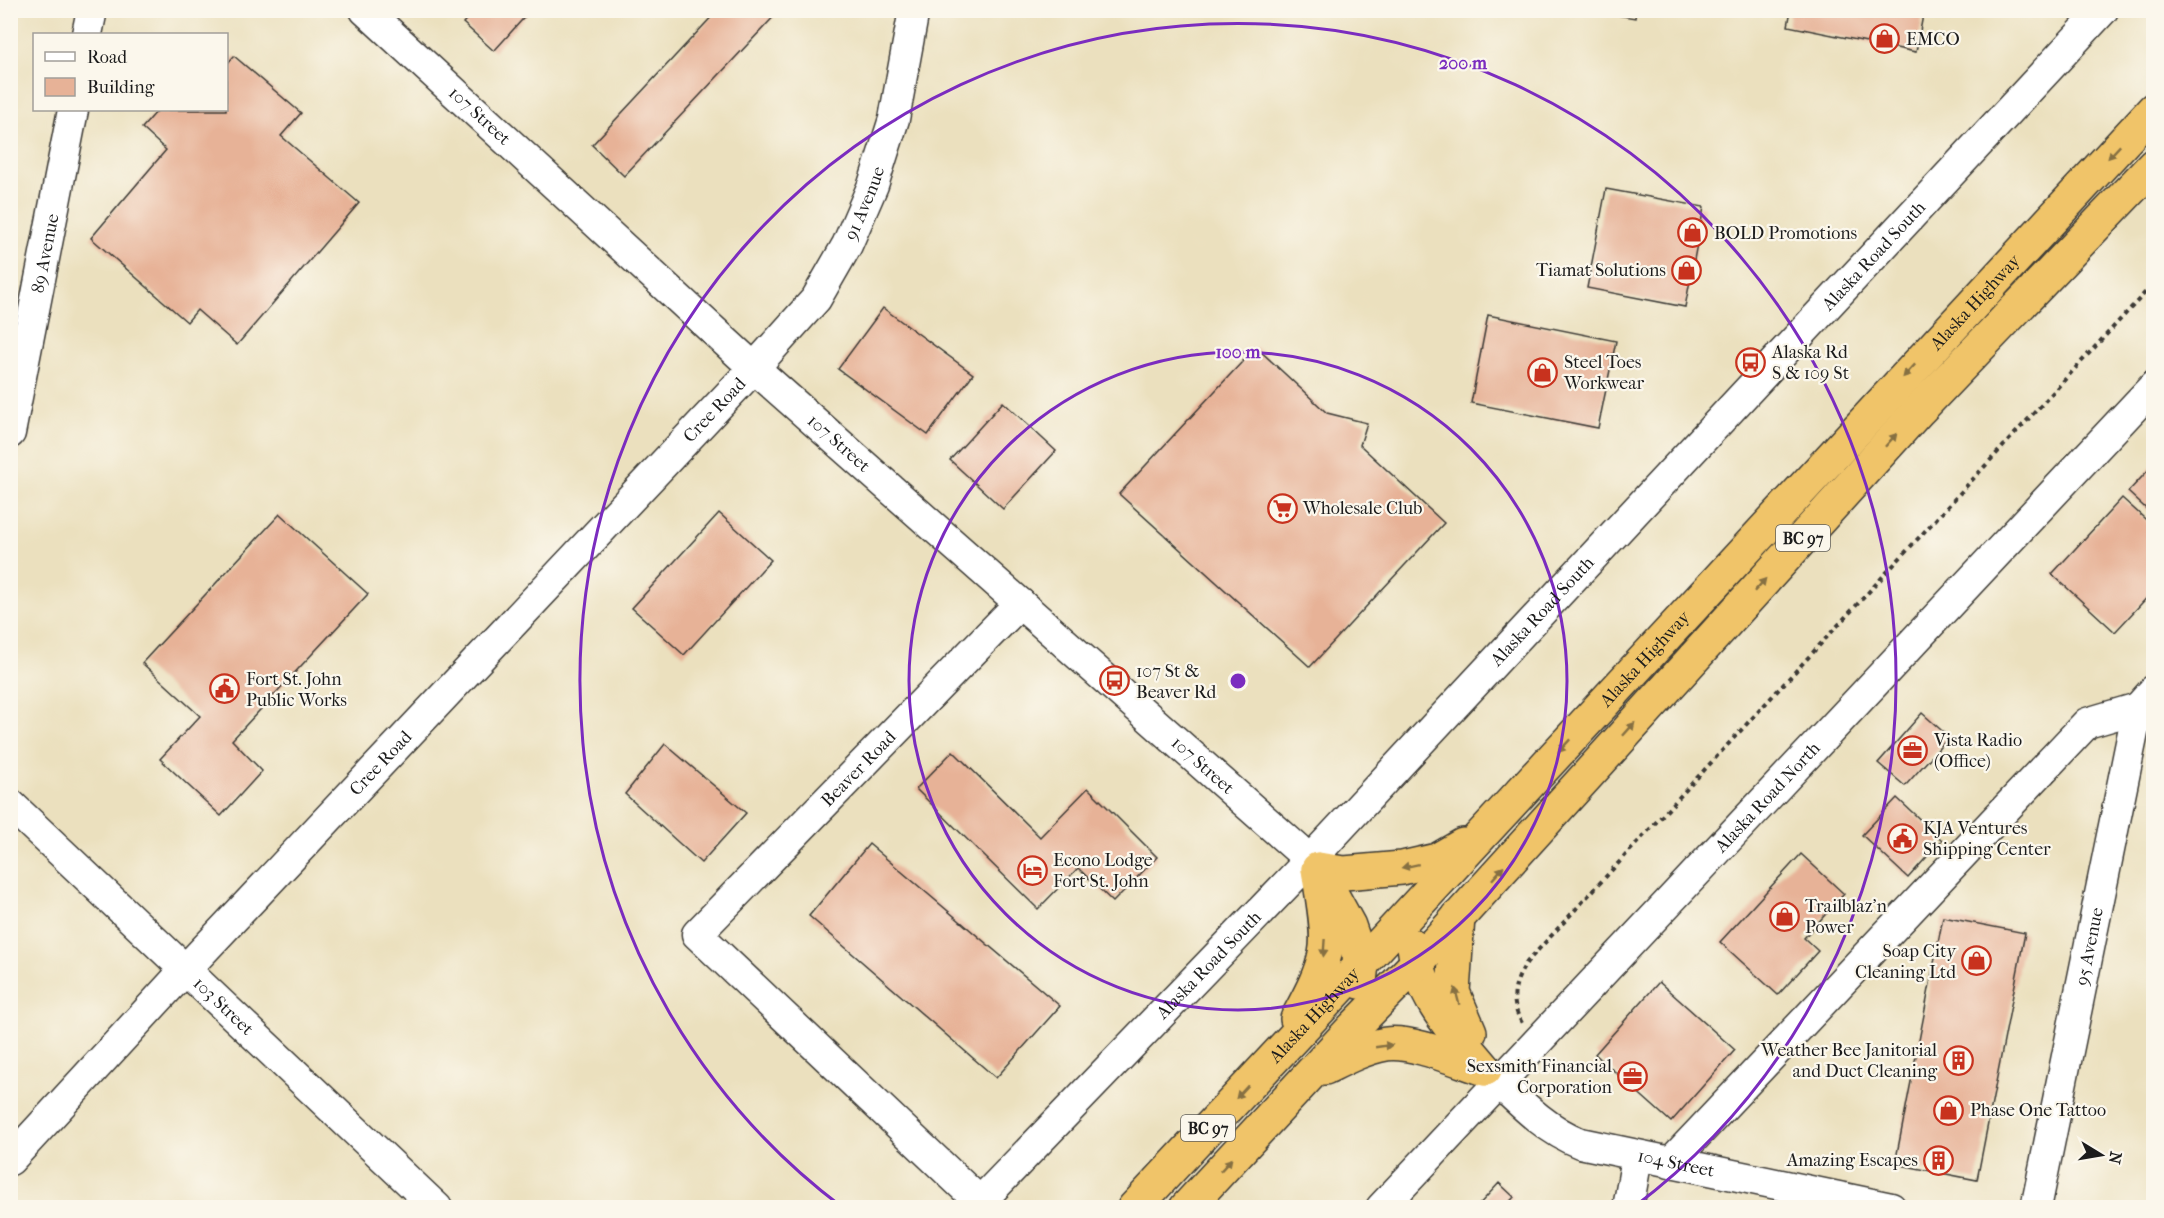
<svg xmlns="http://www.w3.org/2000/svg" width="2164" height="1218" font-family="'IM FELL French Canon',serif">
	<style>
		.building { fill: #e7b297 }
		.lines { fill: none; stroke-linecap: round; stroke-linejoin: round }
		.minor-casing { stroke: #3b3934; stroke-width: 33 }
		.highway-casing { stroke: #3b3934; stroke-width: 36 }
		.path { stroke: #3b3934; stroke-width: 4; stroke-dasharray: 4.5 4.5; stroke-linecap: butt }
		.minor { stroke: #fff; stroke-width: 30 }
		.highway { stroke: #f0c469; stroke-width: 33 }
		.oneway { fill: #867042 }
		.ring { fill: none; stroke: #7b2cbf; stroke-width: 3 }
		.labels { text-anchor: middle; stroke-width: 4.5; stroke-linejoin: round; paint-order: stroke }
		.shield { fill: #fbf7ec; stroke: #5f5e5a; stroke-width: 1.5 }
		.shield-label { font-size: 16px; font-weight: bold; fill: #1c1c1c }
		.poi-label { font-size: 18px; fill: #1c1c1c; stroke: #fbf7ec; text-anchor: start }
		.street-label { font-size: 18px; fill: #1c1c1c; stroke: #fbf7ec }
		.centre { fill: #7b2cbf; stroke: #fbf7ec; stroke-width: 3 }
		.ring-label { font-size: 18px; text-anchor: middle; font-weight: bold; fill: #7b2cbf; stroke: #fbf7ec; stroke-width: 4.5; stroke-linejoin: round; paint-order: stroke }
	</style>
	<rect width="100%" height="100%" fill="#fbf7ec"/>
	<filter id="ink" filterUnits="userSpaceOnUse"><feTurbulence type="fractalNoise" baseFrequency=".0167" numOctaves="2"/><feDisplacementMap in="SourceGraphic" scale="12" xChannelSelector="R" yChannelSelector="G"/><feConvolveMatrix kernelMatrix="1 2 1 2 8 2 1 2 1" color-interpolation-filters="sRGB"/></filter>
	<filter id="wash" filterUnits="userSpaceOnUse"><feTurbulence type="fractalNoise" baseFrequency=".008" numOctaves="4" result="noise"/><feDisplacementMap in="SourceGraphic" scale="24" xChannelSelector="R" yChannelSelector="G"/><feGaussianBlur stdDeviation="1.35" result="paint"/><feColorMatrix in="noise" values="0 0 0 0 0 0 0 0 0 0 0 0 0 0 0 0 0 1.4 0 .05"/><feComposite in="paint" operator="in"/></filter>
	<g filter="url(#wash)">
		<rect width="100%" height="100%" fill="#ebe0be"/>
		<g id="blocks">
			<path class="building" d="M475,10H531L494,51L463,23Z
				M718,10H780L624,176L592,145Z
				M1605,10H1636L1635,18L1604,13Z
				M1791,10H1924L1916,52L1788,26Z
				M234,56L301,113L281,136L359,203L237,345L197,310L187,322L91,238L166,150L142,128L158,110H226V65Z
				M1606,189L1704,207L1685,307L1587,288Z
				M883,308L973,374L928,435L838,369Z
				M1488,315L1616,341L1598,428L1471,403Z
				M1256,347L1327,413L1367,423L1360,445L1444,523L1310,667L1119,494Z
				M1003,402L1056,451L1003,509L950,460Z
				M2154,464V516L2128,492Z
				M2122,498L2154,527V590L2115,632L2052,574Z
				M719,513L771,560L684,655L632,608Z
				M280,514L368,594L232,740L262,771L221,816L160,759L200,716L142,663Z
				M1922,713L1949,737L1905,786L1878,763Z
				M665,744L746,813L701,863L625,794Z
				M953,751L1040,837L1088,788L1157,857L1113,902L1078,868L1038,909L916,789Z
				M1897,798L1942,840L1908,878L1862,835Z
				M869,844L1060,1006L996,1078L809,916Z
				M1801,854L1844,894L1804,938L1818,951L1778,995L1720,942Z
				M1943,917L2025,933L1977,1180L1895,1164Z
				M1659,982L1735,1050L1671,1122L1595,1054Z
				M1499,1183L1514,1197L1504,1208H1476Z"/>
		</g>
	</g>
	<g filter="url(#ink)">
		<use href="#blocks" fill-opacity="0" stroke="#3b3934" stroke-width="1.5"/>
		<g class="lines">
			<defs>
				<g id="minor">
					<path id="s1" d="M365,10L754,368L1310,860L1318,869"/>
					<path d="M87,34L92,10"/>
					<path id="s2" d="M10,433L73,110"/>
					<path id="s3" d="M10,804L437,1208"/>
					<path id="s4" d="M1486,1070C1515,1097 1542,1128 1580,1143L1891,1208"/>
					<path id="s5" d="M10,1160L185,970L754,368L816,299L847,245L873,185L894,119L914,10"/>
					<path d="M1670,1163L2087,723L2138,708"/>
					<path id="s6" d="M980,1202L697,934L1020,603"/>
					<path id="s7" d="M974,1208L1310,860L2103,10"/>
					<path id="s8" d="M1381,1208L2154,386"/>
					<path d="M1628,1208L1637,1157"/>
					<path id="s9" d="M2036,1208L2138,708L2154,690"/>
				</g>
				<g id="highway">
					<path d="M1318,869L1344,873L1402,868L1437,860L1463,845"/>
					<path d="M1327,886L1349,926L1362,964L1360,982"/>
					<path d="M1458,917L1453,992L1470,1032"/>
					<path d="M1414,946C1420,997 1454,1032 1485,1069"/>
					<path d="M1297,1019C1308,998 1320,977 1325,954C1330,932 1321,892 1318,869"/>
					<path d="M1325,1068C1345,1058 1364,1048 1386,1044C1412,1040 1459,1061 1485,1069"/>
					<path id="s10" d="M1134,1208L1362,964L2154,109"/>
					<path d="M1186,1208L1354,1027L1416,964L1919,410L2154,165"/>
				</g>
			</defs>
			<use href="#minor" class="minor-casing"/>
			<use href="#highway" class="highway-casing"/>
			<path class="path" d="M1522,1023C1509,1001 1514,982 1527,962L2154,283"/>
			<use href="#minor" class="minor"/>
			<use href="#highway" class="highway"/>
		</g>
		<defs><path id="oneway-solid" d="M-6-.8H1V-3.2L6.5 0L1 3.2V.8H-6Z" transform="scale(1.5)"/></defs>
		<g class="oneway">
			<use href="#oneway-solid" transform="translate(2114 152) rotate(133)"/>
			<use href="#oneway-solid" transform="translate(1909 371) rotate(133)"/>
			<use href="#oneway-solid" transform="translate(1891 440) rotate(-48)"/>
			<use href="#oneway-solid" transform="translate(1760 585) rotate(-48)"/>
			<use href="#oneway-solid" transform="translate(1629 729) rotate(-48)"/>
			<use href="#oneway-solid" transform="translate(1564 746) rotate(133)"/>
			<use href="#oneway-solid" transform="translate(1410 866) rotate(168)"/>
			<use href="#oneway-solid" transform="translate(1498 873) rotate(-48)"/>
			<use href="#oneway-solid" transform="translate(1324 948) rotate(94)"/>
			<use href="#oneway-solid" transform="translate(1457 996) rotate(-105)"/>
			<use href="#oneway-solid" transform="translate(1384 1046) rotate(-8)"/>
			<use href="#oneway-solid" transform="translate(1242 1092) rotate(133)"/>
			<use href="#oneway-solid" transform="translate(1226 1165) rotate(-47)"/>
		</g>
	</g>
	<g class="ring">
		<circle cx="1238" cy="681" r="329"/>
		<path d="M842 1207A658 658 0 1 1 1634 1207"/>
	</g>
	<defs>
		<symbol id="shop-ring" viewBox="-11 -11 22 22"><circle r="9.5" fill="#fbf7ec" stroke="#c8321e" stroke-width="1.5"/><path d="M-5-2.5h2.3a2.7 3.5 0 0 1 5.4 0H5L5.5 6h-11ZM-1.5-2.5h3a1.5 2.3 0 0 0-3 0Z" fill="#c8321e"/></symbol>
		<symbol id="bus-ring" viewBox="-11 -11 22 22"><circle r="9.5" fill="#fbf7ec" stroke="#c8321e" stroke-width="1.5"/><path d="M-5-6H5V4H4V6H2V4H-2V6H-4V4H-5ZM-3.5-4V0h7V-4ZM-3.5 1.2v1.5H-2V1.2ZM2 1.2v1.5H3.5V1.2Z" fill="#c8321e"/></symbol>
		<symbol id="supermarket-ring" viewBox="-11 -11 22 22"><circle r="9.5" fill="#fbf7ec" stroke="#c8321e" stroke-width="1.5"/><path d="M-6-5.5h2.5l.6 2H6L4.5 2H-2.5L-4.4-4H-6ZM-1.5 3.2a1.3 1.3 0 1 0 .1 0ZM3 3.2a1.3 1.3 0 1 0 .1 0Z" fill="#c8321e"/></symbol>
		<symbol id="civic-ring" viewBox="-11 -11 22 22"><circle r="9.5" fill="#fbf7ec" stroke="#c8321e" stroke-width="1.5"/><path d="M-.6-6.5H3V-4.5H.6V-3L4-1V1h2V6H-6V1h2V-1L-.6-3ZM-1.2 2.5V6h2.4V2.5Z" fill="#c8321e"/></symbol>
		<symbol id="office-ring" viewBox="-11 -11 22 22"><circle r="9.5" fill="#fbf7ec" stroke="#c8321e" stroke-width="1.5"/><path d="M-6-3h4V-5.5h4V-3h4V5H-6ZM-1-4.5V-3h2v-1.5ZM-6 0V1H6V0Z" fill="#c8321e"/></symbol>
		<symbol id="hotel-ring" viewBox="-11 -11 22 22"><circle r="9.5" fill="#fbf7ec" stroke="#c8321e" stroke-width="1.5"/><path d="M-6-4.5h1.5V1H6V5H4.5V3h-9V5H-6ZM-4 0a1.8 1.8 0 1 1 3.6 0ZM.5 0V-2.5h3Q6-2.5 6 0Z" fill="#c8321e"/></symbol>
		<symbol id="building-ring" viewBox="-11 -11 22 22"><circle r="9.5" fill="#fbf7ec" stroke="#c8321e" stroke-width="1.5"/><path d="M-4-6H4V6H1V3H-1V6H-4ZM-2.5-4.3h1.7v1.8h-1.7ZM.8-4.3h1.7v1.8H.8ZM-2.5-1h1.7V.8h-1.7ZM.8-1h1.7V.8H.8Z" fill="#c8321e"/></symbol>
	</defs>
	<g fill-rule="evenodd">
		<use href="#shop-ring" x="1868" y="22" width="33" height="33"/>
		<use href="#shop-ring" x="1676" y="216" width="33" height="33"/>
		<use href="#shop-ring" x="1670" y="254" width="33" height="33"/>
		<use href="#bus-ring" x="1734" y="346" width="33" height="33"/>
		<use href="#shop-ring" x="1526" y="356" width="33" height="33"/>
		<use href="#supermarket-ring" x="1266" y="492" width="33" height="33"/>
		<use href="#bus-ring" x="1098" y="664" width="33" height="33"/>
		<use href="#civic-ring" x="208" y="672" width="33" height="33"/>
		<use href="#office-ring" x="1896" y="734" width="33" height="33"/>
		<use href="#civic-ring" x="1886" y="822" width="33" height="33"/>
		<use href="#hotel-ring" x="1016" y="854" width="33" height="33"/>
		<use href="#shop-ring" x="1768" y="900" width="33" height="33"/>
		<use href="#shop-ring" x="1960" y="944" width="33" height="33"/>
		<use href="#building-ring" x="1942" y="1044" width="33" height="33"/>
		<use href="#office-ring" x="1616" y="1060" width="33" height="33"/>
		<use href="#shop-ring" x="1932" y="1094" width="33" height="33"/>
		<use href="#building-ring" x="1922" y="1144" width="33" height="33"/>
	</g>
	<g class="labels">
		<g class="shield">
			<rect x="1776" y="525" width="54" height="26" rx="4.5"/>
			<rect x="1181" y="1115" width="54" height="26" rx="4.5"/>
		</g>
		<g class="shield-label">
			<text x="1803" y="544">BC 97</text>
			<text x="1208" y="1134">BC 97</text>
		</g>
		<g class="poi-label">
			<text x="1906" y="45">EMCO</text>
			<text x="1714" y="239">BOLD Promotions</text>
			<text x="1666" y="276" text-anchor="end">Tiamat Solutions</text>
			<text x="1772" y="358">Alaska Rd<tspan x="1772" dy="21">S &amp; 109 St</tspan></text>
			<text x="1564" y="368">Steel Toes<tspan x="1564" dy="21">Workwear</tspan></text>
			<text x="1303" y="514">Wholesale Club</text>
			<text x="1136" y="677">107 St &amp;<tspan x="1136" dy="21">Beaver Rd</tspan></text>
			<text x="246" y="685">Fort St. John<tspan x="246" dy="21">Public Works</tspan></text>
			<text x="1934" y="746">Vista Radio<tspan x="1934" dy="21">(Office)</tspan></text>
			<text x="1923" y="834">KJA Ventures<tspan x="1923" dy="21">Shipping Center</tspan></text>
			<text x="1053" y="866">Econo Lodge<tspan x="1053" dy="21">Fort St. John</tspan></text>
			<text x="1805" y="912">Trailblaz'n<tspan x="1805" dy="21">Power</tspan></text>
			<text x="1956" y="957" text-anchor="end">Soap City<tspan x="1956" dy="21">Cleaning Ltd</tspan></text>
			<text x="1937" y="1056" text-anchor="end">Weather Bee Janitorial<tspan x="1937" dy="21">and Duct Cleaning</tspan></text>
			<text x="1612" y="1072" text-anchor="end">Sexsmith Financial<tspan x="1612" dy="21">Corporation</tspan></text>
			<text x="1970" y="1116">Phase One Tattoo</text>
			<text x="1918" y="1166" text-anchor="end">Amazing Escapes</text>
		</g>
		<g class="street-label">
			<text dy="6" stroke="none"><textPath href="#s1" startOffset="156">107 Street</textPath></text>
			<text dy="6" stroke="none"><textPath href="#s5" startOffset="1287">91 Avenue</textPath></text>
			<text dy="6" stroke="none"><textPath href="#s2" startOffset="183">89 Avenue</textPath></text>
			<text dy="6" stroke="none"><textPath href="#s7" startOffset="1310">Alaska Road South</textPath></text>
			<text dy="6" stroke="none"><textPath href="#s10" startOffset="1236">Alaska Highway</textPath></text>
			<text dy="6" stroke="none"><textPath href="#s5" startOffset="1029">Cree Road</textPath></text>
			<text dy="6" stroke="none"><textPath href="#s1" startOffset="642">107 Street</textPath></text>
			<text dy="6" stroke="none"><textPath href="#s7" startOffset="824">Alaska Road South</textPath></text>
			<text dy="6" stroke="none"><textPath href="#s10" startOffset="750">Alaska Highway</textPath></text>
			<text dy="6" stroke="none"><textPath href="#s5" startOffset="543">Cree Road</textPath></text>
			<text dy="6" stroke="none"><textPath href="#s1" startOffset="1128">107 Street</textPath></text>
			<text dy="6" stroke="none"><textPath href="#s6" startOffset="621">Beaver Road</textPath></text>
			<text dy="6" stroke="none"><textPath href="#s8" startOffset="564">Alaska Road North</textPath></text>
			<text dy="6" stroke="none"><textPath href="#s9" startOffset="267">95 Avenue</textPath></text>
			<text dy="6" stroke="none"><textPath href="#s7" startOffset="338">Alaska Road South</textPath></text>
			<text dy="6" stroke="none"><textPath href="#s3" startOffset="294">103 Street</textPath></text>
			<text dy="6" stroke="none"><textPath href="#s10" startOffset="264">Alaska Highway</textPath></text>
			<text dy="6" stroke="none"><textPath href="#s4" startOffset="218">104 Street</textPath></text>
		</g>
	</g>
	<circle cx="1238" cy="681" r="9" class="centre"/>
	<g class="ring-label">
		<text x="1463" y="69">200 m</text>
		<text x="1238" y="358">100 m</text>
	</g>
	<rect width="2164" height="1218" fill="none" stroke="#fbf7ec" stroke-width="36"/>
	<rect x="33" y="33" width="195" height="78" fill="#fbf7ec" stroke="#a29f99" stroke-width="1.5"/>
	<rect x="45" y="52" width="30" height="9" fill="#ffffff" stroke="#a29f99" stroke-width="1.5"/>
	<text x="87" y="63" font-size="18" fill="#1c1c1c">Road</text>
	<rect x="45" y="78" width="30" height="18" fill="#e7b297" stroke="#a29f99" stroke-width="1.5"/>
	<text x="87" y="93" font-size="18" fill="#1c1c1c">Building</text>
	<g transform="translate(2101 1155) rotate(101)" stroke="#fbf7ec" stroke-width="4.5" paint-order="stroke">
	<path d="M0-4.5L10 22L0 15L-10 22Z" fill="#1c1c1c"/>
	<text y="-9" font-size="16" font-weight="bold" text-anchor="middle" fill="#1c1c1c">N</text>
	</g>
</svg>
